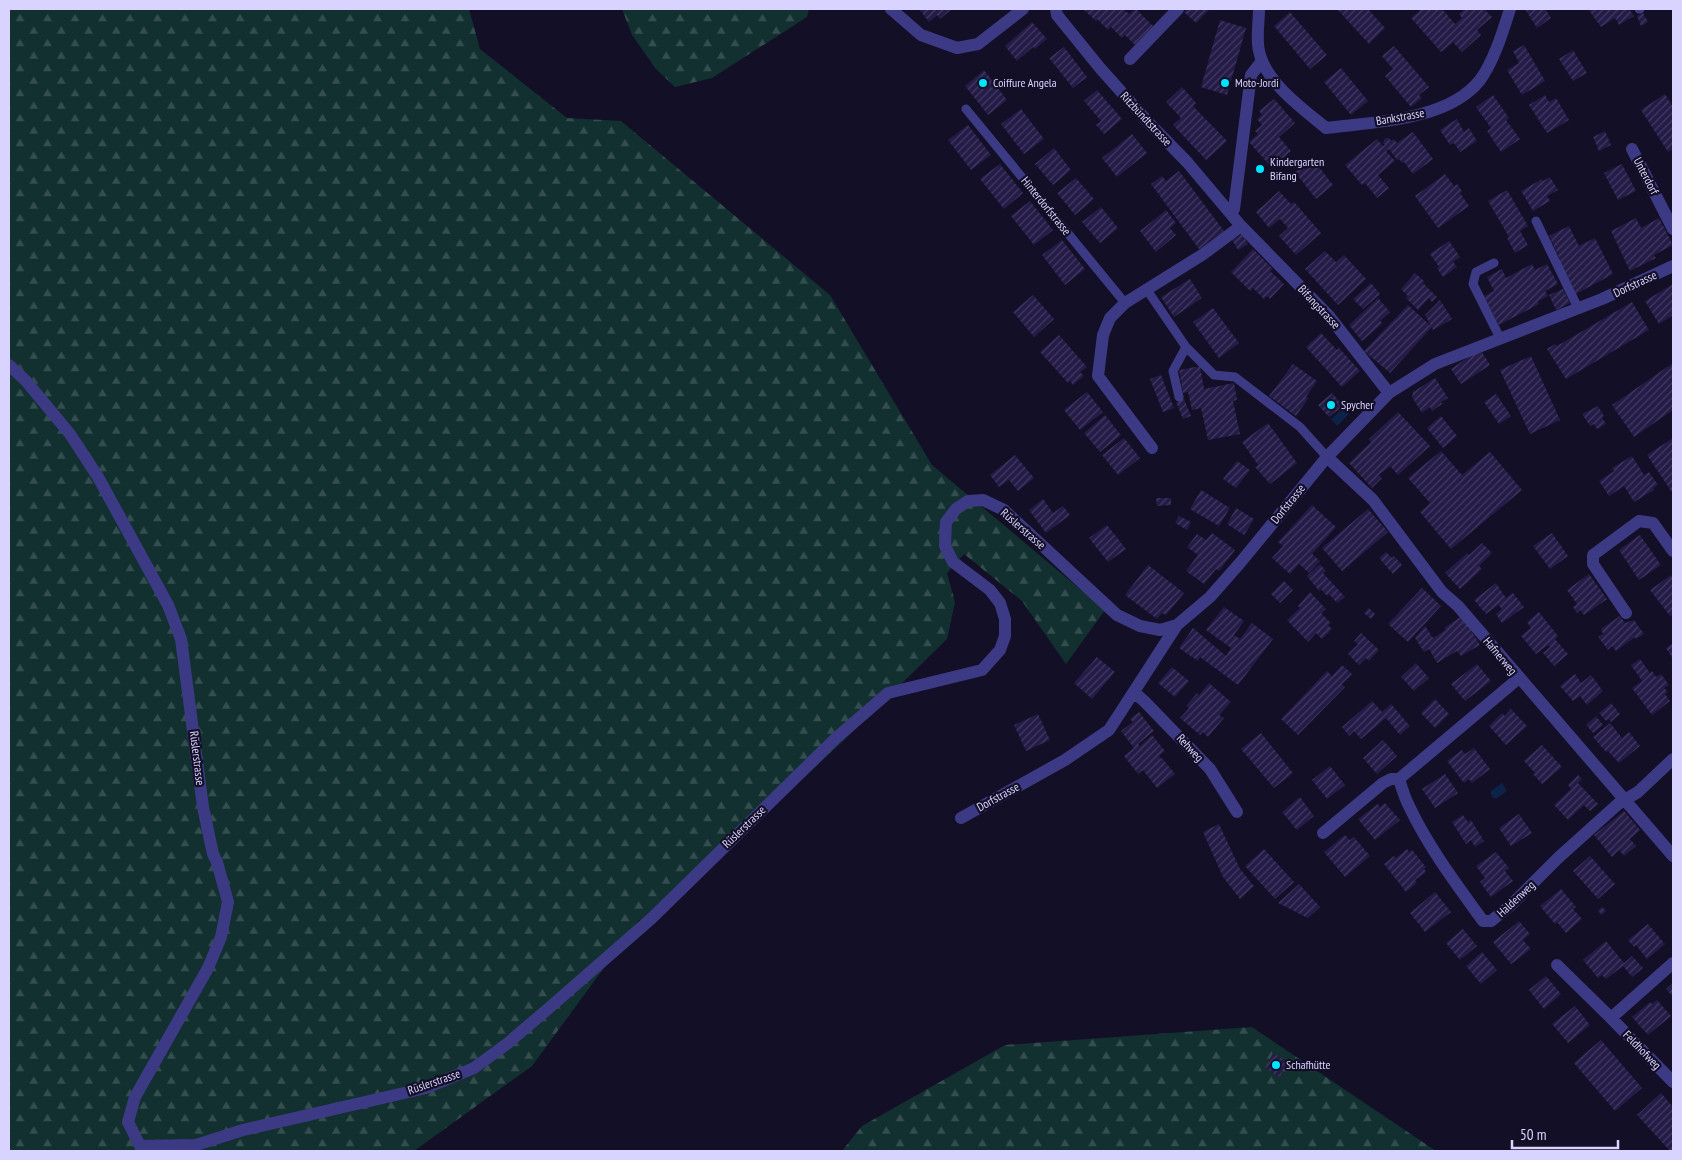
<svg xmlns="http://www.w3.org/2000/svg" width="1682" height="1160" font-family="'PT Sans Narrow',sans-serif">
	<style>
		.forest { fill: url(#forest-firs) }
		.water { fill: #0c2248 }
		.building { fill: url(#building-hatch) }
		.lines { fill: none; stroke-linecap: round; stroke-linejoin: round }
		.service { stroke: #3d3a85; stroke-width: 9 }
		.minor { stroke: #3d3a85; stroke-width: 12 }
		.poi-dot { fill: #00e5ff; stroke: #130f26; stroke-width: 2 }
		.labels { text-anchor: middle; stroke-width: 4.5; stroke-linejoin: round; paint-order: stroke }
		.poi-label { font-size: 12px; fill: #d9d4ff; stroke: #130f26; text-anchor: start }
		.street-label { font-size: 12px; fill: #d9d4ff; stroke: #130f26 }
	</style>
	<defs>
		<pattern id="forest-firs" width="22" height="20" patternUnits="userSpaceOnUse" patternTransform="scale(1.25)"><rect width="22" height="20" fill="#12302f"/><path d="M5 1l3.5 6h-7zM16 11l3.5 6h-7z" fill="#344d4e"/></pattern>
		<pattern id="building-hatch" width="6" height="6" patternUnits="userSpaceOnUse" patternTransform="scale(1.25)"><rect width="6" height="6" fill="#241b47"/><path d="M-1 1l2-2M0 6l6-6M5 7l2-2" fill="none" stroke="#433b63"/></pattern>
	</defs>
	<rect width="100%" height="100%" fill="#130f26"/>
	<path class="forest" d="M9,9H469L480,49L567,118L621,121L830,295L932,465L1105,610L1066,664L1022,601L964,554L947,573L955,602L947,639L840,744L652,918L639,920L532,1066L414,1151H9Z
		M622,9H809L807,17L712,78L675,87L656,69L632,35Z
		M1252,1027L1436,1151H842L862,1126L1005,1045Z"/>
	<path class="water" d="M1344,408L1349,414L1337,426L1331,419Z
		M1502,783L1507,791L1497,798H1493L1491,795V791Z"/>
	<path class="building" d="M919,9H952L940,19L937,15L929,22Z
		M1085,9H1123L1129,14L1136,9L1154,27L1136,46L1125,35L1122,38L1111,27L1108,30L1097,19L1096,21L1084,10Z
		M1187,9H1210L1196,23L1184,12Z
		M1337,9H1368L1385,28L1369,44Z
		M1422,9H1442L1455,24L1462,18L1459,14L1465,9H1484L1492,17L1477,30L1481,35L1462,52L1453,42L1441,52L1411,18Z
		M1525,9H1545L1551,18L1537,28Z
		M1588,9H1629L1634,16L1619,25L1615,18L1601,27Z
		M1290,12L1327,55L1310,69L1274,26Z
		M1643,13L1648,22L1641,26L1637,16Z
		M1220,20L1246,28L1227,95L1201,87Z
		M1032,22L1047,39L1035,49L1033,47L1017,61L1005,46Z
		M1524,45L1545,81L1522,95L1507,70L1519,63L1513,51Z
		M1394,46L1429,87L1419,95L1422,98L1411,107L1385,76L1393,69L1382,56Z
		M1064,47L1087,77L1073,88L1049,58Z
		M1573,50L1587,73L1573,81L1559,59Z
		M1341,68L1368,101L1351,115L1324,82Z
		M984,70L1007,100L988,115L965,86Z
		M1182,87L1196,103L1193,106L1227,141L1206,160L1173,125L1181,118L1166,102Z
		M1097,90L1122,119L1104,134L1096,125L1101,121L1084,101Z
		M1665,94L1673,107V149L1668,152L1641,110Z
		M1493,95L1509,118L1506,120L1520,139L1501,152L1487,131L1491,128L1476,107Z
		M1545,95L1549,102L1556,98L1569,120L1547,133L1529,105Z
		M1274,99L1295,123L1279,137L1291,151L1272,168L1249,142L1258,134L1255,131L1262,125L1257,119L1262,115L1259,111Z
		M1021,109L1044,139L1024,154L1001,124Z
		M1457,119L1464,132L1469,128L1477,141L1460,152L1454,143L1450,145L1440,130Z
		M968,125L991,155L971,170L948,140Z
		M1605,131L1611,145L1599,151L1593,137Z
		M1413,132L1433,159L1413,174L1404,162L1402,163L1399,159L1397,160L1389,149L1386,151L1395,161L1378,175L1389,188L1377,198L1365,183L1362,185L1345,165L1377,139L1383,146L1385,145L1383,143L1384,140L1386,138H1389L1391,141L1394,139L1397,143Z
		M1132,134L1147,153L1117,177L1102,158Z
		M1054,148L1071,170L1053,185L1035,164Z
		M1309,160L1312,164L1315,162L1333,185L1316,199L1295,172Z
		M1000,164L1023,193L1004,209L980,179Z
		M1622,164L1636,191L1618,200L1604,173Z
		M1179,171L1224,231L1199,249L1151,184L1162,176L1166,181Z
		M1445,174L1454,186L1457,184L1462,191L1460,193L1469,206L1438,228L1415,196Z
		M1550,177L1558,190L1547,196L1550,201L1533,211L1521,191L1542,179L1543,181Z
		M1076,178L1094,199L1075,215L1057,193Z
		M1507,190L1528,226L1520,231L1528,245L1515,253L1507,238L1509,237L1488,201Z
		M1279,191L1291,204L1294,202L1321,233L1296,255L1279,236L1288,228L1280,219L1269,228L1256,212Z
		M1030,201L1053,230L1034,245L1011,216Z
		M1101,207L1118,228L1100,243L1082,222Z
		M1166,210L1176,223L1170,228L1176,235L1156,252L1140,231Z
		M1636,218L1641,228L1659,218L1673,245L1654,255L1656,258L1630,271L1611,231Z
		M1569,226L1579,246L1595,238L1613,274L1576,294L1567,275L1563,277L1556,261L1560,259L1549,236Z
		M1242,234L1248,244L1238,250L1232,240Z
		M1062,240L1085,269L1065,285L1042,255Z
		M1449,241L1460,257L1453,262L1457,267L1443,277L1437,268L1439,267L1430,254Z
		M1253,249L1273,269L1270,271L1284,284L1270,299L1267,296L1264,299L1253,288L1250,291L1231,272Z
		M1325,251L1336,262L1344,255L1366,279L1338,305L1305,269Z
		M1532,264L1535,270L1547,264L1558,284L1545,291L1548,296L1538,301L1539,304L1499,325L1484,296L1494,291L1487,277L1502,269L1506,278Z
		M1415,273L1424,281L1423,283L1437,297L1432,302L1429,298L1418,310L1406,298L1408,296L1401,289Z
		M1190,279L1202,298L1174,317L1161,297Z
		M1371,283L1380,294L1363,309L1353,299Z
		M1673,284V315L1659,324L1645,301Z
		M1563,289L1570,303L1556,310L1549,295Z
		M1033,295L1054,319L1034,337L1013,312Z
		M1378,298L1390,312L1380,321L1383,323L1362,341L1349,325Z
		M1440,300L1452,319L1433,330L1425,315Z
		M1632,302L1649,330L1566,379L1547,349L1555,344L1557,346Z
		M1408,305L1432,327L1390,373L1364,351Z
		M1213,308L1239,343L1219,358L1193,322Z
		M1321,333L1337,350L1339,348L1360,371L1342,387L1306,347Z
		M1059,335L1087,367L1080,372L1084,376L1073,385L1070,381L1068,383L1040,352Z
		M1480,349L1490,365L1461,384L1451,369Z
		M1531,356L1560,420L1530,434L1500,370Z
		M1673,363V410L1634,437L1612,405Z
		M1293,364L1317,381L1306,397L1308,399L1296,416L1269,396Z
		M1200,366L1204,389L1234,383L1237,400L1233,401L1240,434L1208,440L1201,408L1192,410L1188,392L1183,393L1179,370Z
		M1161,375L1174,408L1163,412L1150,379Z
		M1435,378L1448,398L1441,402L1442,404L1432,411L1430,407L1422,413L1412,397L1413,392Z
		M1087,392L1103,412L1080,430L1064,410Z
		M1332,393L1343,406L1329,417L1318,405Z
		M1496,394L1511,416L1499,424L1484,402Z
		M1184,399L1191,416L1183,419L1176,402Z
		M1598,406L1604,416L1602,418L1606,424L1597,429L1594,424L1590,426L1582,414Z
		M1398,412L1430,446L1398,475L1390,466L1379,475L1382,478L1372,488L1349,463L1371,442L1369,439Z
		M1105,415L1121,435L1100,452L1084,433Z
		M1441,416L1457,436L1443,448L1427,428Z
		M1268,423L1297,463L1270,484L1255,467L1258,465L1242,442Z
		M1124,438L1140,458L1118,475L1102,455Z
		M1673,438V494L1647,455Z
		M1441,451L1462,475L1490,452L1522,490L1451,549L1420,512L1430,503L1408,478Z
		M1015,455L1034,478L1018,491L1009,480L999,487L990,475Z
		M1632,456L1644,475L1649,472L1658,485L1653,488L1654,490L1634,502L1624,486L1609,496L1599,481L1614,471L1612,468Z
		M1237,461L1250,470L1236,488L1223,479Z
		M1201,490L1230,508L1219,526L1190,509Z
		M1156,498H1171V505L1157,506Z
		M1043,499L1053,513L1063,506L1070,515L1046,533L1029,510Z
		M1312,505L1336,527L1312,554L1320,561L1309,573L1299,564L1290,574L1272,558L1283,546L1278,542Z
		M1236,508L1254,519L1244,535L1227,524Z
		M1368,509L1388,532L1342,571L1322,548Z
		M1179,516L1191,522L1187,530L1175,523Z
		M1107,525L1126,549L1108,562L1089,538Z
		M1212,533L1235,550L1219,571L1216,569L1204,584L1186,571L1198,555L1187,547L1197,534L1206,540Z
		M1552,533L1568,556L1550,569L1533,546Z
		M1640,535L1661,565L1639,580L1619,550Z
		M1482,543L1492,553L1479,566L1482,569L1460,589L1445,573L1467,553L1469,555Z
		M1386,552L1392,558L1394,556L1402,565L1393,574L1379,558Z
		M1320,564L1326,571L1323,573L1345,597L1337,603L1329,594L1327,596L1321,589L1319,591L1307,576Z
		M1148,565L1184,593L1166,615L1162,613L1157,619L1125,595Z
		M1589,574L1607,599L1584,615L1580,610L1577,613L1573,607L1577,604L1567,590Z
		M1671,575L1673,579V614L1670,616L1650,590Z
		M1284,581L1293,590L1280,603L1271,594Z
		M1496,583L1506,598L1513,593L1524,607L1502,623L1496,614L1502,609L1498,605L1486,614L1474,600Z
		M1422,588L1441,606L1408,642L1388,624Z
		M1310,592L1326,609L1321,613L1331,623L1328,625L1332,629L1322,639L1316,633L1308,642L1287,620L1300,608L1298,606Z
		M1224,607L1244,621L1234,635L1240,639L1252,623L1273,639L1238,685L1200,657L1198,661L1179,648L1193,628L1226,656L1231,648L1206,630Z
		M1369,608L1375,614L1371,619L1364,613Z
		M1539,612L1558,636L1555,639L1568,654L1554,666L1543,653L1550,647L1548,645L1536,654L1521,636L1531,628L1527,622Z
		M1462,616L1480,645L1461,656L1457,651L1437,663L1429,649L1424,652L1415,638L1425,626L1433,638L1446,630L1444,628Z
		M1620,616L1625,623L1634,620L1644,634L1636,639L1635,637L1616,651L1612,646L1608,650L1598,637L1603,634L1601,629Z
		M1361,633L1379,650L1369,661L1366,658L1359,665L1348,654L1358,644L1354,641Z
		M1673,643V659L1666,648Z
		M1097,657L1115,672L1092,699L1074,683Z
		M1640,659L1650,673L1652,671L1656,677L1661,674L1669,685L1664,688L1668,692L1665,694L1670,701L1652,715L1632,688L1642,681L1631,665Z
		M1416,663L1429,678L1414,691L1401,677Z
		M1477,664L1491,681L1465,701L1451,684Z
		M1342,665L1352,674L1342,684L1345,687L1298,735L1281,719L1327,671L1332,676Z
		M1172,667L1189,681L1175,697L1158,683Z
		M1575,674L1581,683L1591,675L1603,691L1587,705L1580,696L1573,701L1560,686Z
		M1209,683L1231,702L1219,715L1224,718L1208,737L1203,732L1200,735L1180,718L1189,708L1186,706L1197,693L1199,695Z
		M1435,699L1449,714L1435,728L1421,713Z
		M1372,701L1382,712L1391,704L1410,726L1400,735L1386,718L1361,739L1354,731L1349,736L1342,727Z
		M1611,703L1620,714L1611,722L1609,719L1606,721L1599,713Z
		M1511,709L1527,726L1506,745L1489,726L1502,713L1505,716Z
		M1139,712L1154,731L1138,744L1140,746L1152,735L1165,751L1159,756L1161,759L1162,758L1175,774L1157,788L1143,770L1138,774L1124,756L1134,748L1121,731L1133,722L1130,719Z
		M1038,714L1050,740L1026,751L1014,725Z
		M1596,716L1603,725L1593,733L1586,725Z
		M1610,723L1622,738L1629,732L1640,746L1619,763L1608,751L1606,752L1593,737Z
		M1261,733L1293,773L1274,788L1241,749Z
		M1383,740L1397,756L1377,774L1363,758Z
		M1542,745L1562,767L1542,784L1533,774L1535,773L1524,761Z
		M1474,748L1490,769L1472,783L1469,779L1464,783L1447,761L1462,750L1465,754Z
		M1330,766L1345,785L1327,799L1312,780Z
		M1445,774L1458,793L1435,808L1422,789Z
		M1578,775L1582,779L1578,783L1598,804L1590,811L1584,805L1568,820L1554,805L1571,789L1568,785Z
		M1300,797L1314,816L1297,830L1282,812Z
		M1385,803L1400,820L1375,840L1358,819L1378,804L1380,807Z
		M1624,811L1640,830L1630,839L1636,846L1624,856L1619,850L1612,857L1594,835Z
		M1519,814L1532,833L1511,846L1499,828Z
		M1463,815L1468,822L1471,820L1484,841L1475,847L1471,840L1466,844L1452,822Z
		M1219,824L1240,869L1254,886L1240,899L1223,877L1203,832Z
		M1345,835L1350,840L1354,837L1370,856L1345,877L1324,852Z
		M1264,849L1294,882L1275,899L1245,866Z
		M1407,849L1409,852L1412,850L1426,867L1424,869L1426,872L1415,880L1417,883L1406,892L1384,864L1394,856L1396,858Z
		M1496,852L1509,868L1505,871L1513,881L1491,897L1480,882L1485,878L1476,866Z
		M1590,856L1615,884L1598,899L1573,871Z
		M1299,884L1320,907L1308,918L1278,903Z
		M1561,889L1576,907L1573,909L1582,919L1566,933L1557,922L1555,924L1540,906Z
		M1435,892L1451,912L1425,932L1410,913Z
		M1602,907L1606,911L1602,915L1598,911Z
		M1519,921L1530,934L1523,940L1531,949L1511,964L1493,942Z
		M1648,924L1665,944L1647,959L1636,945L1634,947L1628,940Z
		M1463,929L1477,946L1460,960L1446,943Z
		M1606,941L1624,963L1632,956L1643,968L1632,977L1623,966L1606,979L1602,975L1598,978L1583,960Z
		M1482,952L1497,970L1481,984L1466,966Z
		M1546,976L1561,994L1544,1009L1529,990Z
		M1673,983V997L1666,989Z
		M1657,1000L1671,1016L1648,1035L1632,1017L1650,1002L1652,1004Z
		M1575,1006L1590,1025L1568,1043L1552,1024Z
		M1601,1040L1642,1088L1615,1111L1574,1063Z
		M1273,1053L1287,1061L1280,1077L1265,1068Z
		M1661,1093L1673,1107V1151H1670L1637,1115Z"/>
	<g class="lines">
		<path class="service" d="M1639,9H1640
			M966,109L1125,303
			M1536,221L1578,308
			M1494,263L1476,272L1473,284L1500,338
			M1147,290L1186,347L1214,375L1235,377L1300,427L1327,457
			M1179,397L1173,371L1186,347"/>
		<path class="minor" d="M891,9L921,35L957,48L978,44L1023,9
			M1056,9L1057,15L1100,68L1149,123L1187,162L1241,226L1329,316L1389,393
			M1259,9C1259,22 1256,38 1259,51C1265,82 1303,109 1326,128C1373,122 1448,121 1480,80C1494,61 1503,31 1510,9
			M1130,59L1178,9
			M1632,149L1673,229
			M1230,213L1234,209L1251,75L1262,61
			M9,365L26,381L70,434L98,477L168,605L181,639L203,807L213,854L217,862L228,902L221,937L208,968L135,1097L128,1122L140,1146L196,1145L243,1130L426,1088L474,1068L508,1043L549,1008L652,918L836,738L888,693L982,670L1000,650L1005,636V619L1000,603L990,590L953,562L945,546L946,522L956,509L968,501L983,500L1004,510L1117,615L1140,626L1160,630L1177,625
			M1152,448L1098,376L1103,335L1110,318L1125,303L1202,255L1241,226
			M1327,457L1373,500L1442,592L1458,606L1673,856
			M1626,613L1593,564V555L1639,521L1653,523L1673,551
			M1519,678L1399,779C1402,789 1405,799 1410,808C1429,848 1457,885 1483,921H1491L1511,905L1558,858L1618,804L1638,792L1673,759
			M1135,693L1145,702L1210,769L1237,812
			M961,818L1065,760L1109,730L1177,625L1210,597L1240,563L1327,457L1389,393L1435,364L1602,299L1673,266
			M1323,833L1383,783L1391,779H1399
			M1557,965L1611,1018L1673,1082
			M1611,1018L1673,963"/>
	</g>
	<g class="poi-dot">
		<circle cx="983" cy="83" r="5"/>
		<circle cx="1225" cy="83" r="5"/>
		<circle cx="1260" cy="169" r="5"/>
		<circle cx="1331" cy="405" r="5"/>
		<circle cx="1276" cy="1065" r="5"/>
	</g>
	<g class="labels">
		<g class="poi-label">
			<text x="993" y="87">Coiffure Angela</text>
			<text x="1235" y="87">Moto-Jordi</text>
			<text x="1270" y="166">Kindergarten<tspan x="1270" dy="14">Bifang</tspan></text>
			<text x="1341" y="409">Spycher</text>
			<text x="1286" y="1069">Schafhütte</text>
		</g>
		<g class="street-label">
			<text transform="translate(1400 117) rotate(-10)" y="4">Bankstrasse</text>
			<text transform="translate(1146 119) rotate(47)" y="4">Ritzbündtstrasse</text>
			<text transform="translate(1646 176) rotate(62)" y="4">Unterdorf</text>
			<text transform="translate(1046 206) rotate(51)" y="4">Hinterdorfstrasse</text>
			<text transform="translate(1635 284) rotate(-25)" y="4">Dorfstrasse</text>
			<text transform="translate(1319 307) rotate(47)" y="4">Bifangstrasse</text>
			<text transform="translate(1288 504) rotate(-51)" y="4">Dorfstrasse</text>
			<text transform="translate(1023 529) rotate(41)" y="4">Rüslerstrasse</text>
			<text transform="translate(1500 656) rotate(50)" y="4">Hafnerweg</text>
			<text transform="translate(1190 748) rotate(47)" y="4">Rehweg</text>
			<text transform="translate(197 758) rotate(83)" y="4">Rüslerstrasse</text>
			<text transform="translate(998 797) rotate(-29)" y="4">Dorfstrasse</text>
			<text transform="translate(744 827) rotate(-44)" y="4">Rüslerstrasse</text>
			<text transform="translate(1516 899) rotate(-43)" y="4">Haldenweg</text>
			<text transform="translate(1642 1050) rotate(46)" y="4">Feldhofweg</text>
			<text transform="translate(434 1082) rotate(-19)" y="4">Rüslerstrasse</text>
		</g>
	</g>
	<rect width="1682" height="1160" fill="none" stroke="#d9d4ff" stroke-width="20"/>
	<path d="M1512 1140v8h106v-8" fill="none" stroke="#d9d4ff" stroke-width="2.5"/>
	<text x="1520" y="1140" font-size="15" fill="#d9d4ff" stroke="#130f26" stroke-width="4" paint-order="stroke">50 m</text>
</svg>
